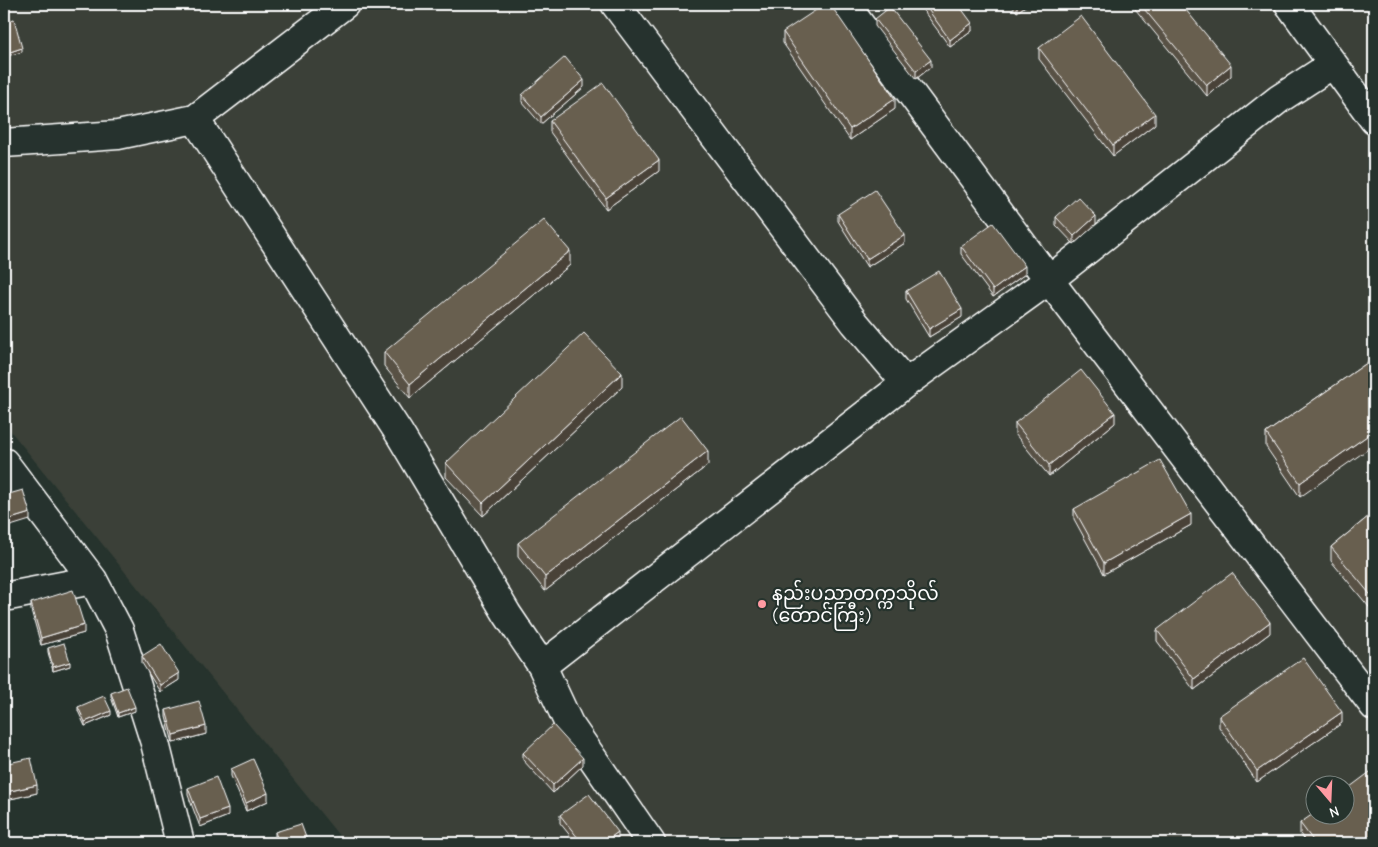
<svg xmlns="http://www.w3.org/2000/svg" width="1378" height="847" font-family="'Comic Neue','Noto Sans Myanmar',sans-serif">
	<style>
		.built { fill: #3a4038; fill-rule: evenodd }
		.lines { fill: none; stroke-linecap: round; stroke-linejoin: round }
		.minor-casing { stroke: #fff; stroke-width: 31 }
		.minor { stroke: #26332d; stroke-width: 28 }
		.wall { fill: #595145; stroke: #fff }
		.shaded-wall { fill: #484238; stroke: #fff }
		.building { fill: #675e50; stroke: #fff }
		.poi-dot { fill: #ff9aa2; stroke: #26332d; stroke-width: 2 }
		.labels { text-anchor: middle; stroke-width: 4.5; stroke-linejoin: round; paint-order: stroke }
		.poi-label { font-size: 19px; fill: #fff; stroke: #26332d; text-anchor: start }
	</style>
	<rect width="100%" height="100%" fill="#26332d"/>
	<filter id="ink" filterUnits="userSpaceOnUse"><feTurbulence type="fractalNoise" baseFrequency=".02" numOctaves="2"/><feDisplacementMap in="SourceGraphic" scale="10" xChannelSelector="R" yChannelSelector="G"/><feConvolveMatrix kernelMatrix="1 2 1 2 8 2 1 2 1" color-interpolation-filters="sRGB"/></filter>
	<g filter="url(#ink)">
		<path class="built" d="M4,4H1374V843H345L4,423ZM1316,784H1346V814H1316Z"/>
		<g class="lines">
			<defs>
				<path id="minor" d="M615,4L855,323L906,383
					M845,4L1049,280L1374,706
					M1289,4L1333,64
					M195,119L399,433L507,614L542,666
					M4,143L118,135L195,119L345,4
					M4,462L93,580L119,630L155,743L180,843
					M4,597L93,580
					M651,843L569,724L542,666L906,383L1049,280L1279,99L1333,64L1374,120"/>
			</defs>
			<use href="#minor" class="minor-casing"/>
			<use href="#minor" class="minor"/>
		</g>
		<path class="wall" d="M922,4H958L972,31L950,47L922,9Z
			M1010,4H1028L1017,12Z
			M1131,4H1181L1231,76L1207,96Z
			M875,19L931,67L916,79L875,26Z
			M783,32L895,109L850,140L783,43Z
			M1039,48L1155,124L1113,156L1039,59Z
			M584,87L541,124L522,102V95Z
			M550,121L659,171L606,209L550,132Z
			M838,214L905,243L867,267L838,221Z
			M1056,217L1096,224L1074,244L1056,225Z
			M961,246L1025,274L993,297L961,254Z
			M570,265L410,398L384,366V352Z
			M906,291L962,317L929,337L906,299Z
			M1374,358L1300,497L1266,447V433Z
			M622,387L483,516L446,477V463Z
			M1015,423H1115L1049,476L1015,434Z
			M708,465L545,591L518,557V543Z
			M1074,509L1191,525L1104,574L1074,519Z
			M1374,512V613L1331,561V547Z
			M31,603L84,633L41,645L31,610Z
			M1157,630L1270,633L1194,690L1157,641Z
			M48,648L70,666L53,671L48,652Z
			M142,656L179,680L160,692L142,663Z
			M111,693L135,711L118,717L111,697Z
			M78,707L111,715L85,726L78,711Z
			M166,710L206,734L173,743L166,717Z
			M1219,716L1342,723L1257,782L1219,727Z
			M523,753L583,765L553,793L523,760Z
			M4,764L37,793L6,800L4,788Z
			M231,769L268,801L246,811L231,776Z
			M188,788L228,816L200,827L188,795Z
			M560,815L618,839L613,843H576L560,823Z
			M1300,823L1374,843H1307L1300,834Z
			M275,832L308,843H276L275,840Z"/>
		<path class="shaded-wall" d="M1018,4H1028L1017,12V5Z
			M972,23V31L950,47V40Z
			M22,48V52L7,56V53Z
			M931,60V67L916,79V71Z
			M1231,65V76L1207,96V85Z
			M584,80V87L541,124V117Z
			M895,99V109L850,140V129Z
			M1155,114V124L1113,156V145Z
			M659,160V171L606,209V198Z
			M1096,216V224L1074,244V236Z
			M905,235V243L867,267V259Z
			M570,251V265L410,398V384Z
			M1025,266V274L993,297V290Z
			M962,309V317L929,337V329Z
			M622,373V387L483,516V503Z
			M1115,413V423L1049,476V465Z
			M1374,431V445L1300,497V483Z
			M708,451V465L545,591V577Z
			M30,513V520L4,528V521Z
			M1191,514V525L1104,574V563Z
			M1270,622V633L1194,690V679Z
			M84,625V633L41,645V638Z
			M70,662V666L53,671V667Z
			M179,673V680L160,692V685Z
			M135,707V711L118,717V713Z
			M111,711V715L85,726V722Z
			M1342,712V723L1257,782V771Z
			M206,726V734L173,743V735Z
			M583,758V765L553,793V785Z
			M37,785V793L6,800V792Z
			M268,793V801L246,811V803Z
			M228,809V816L200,827V819Z
			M618,832V839L613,843H603Z"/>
		<path class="building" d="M825,4H830L895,99L850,129L783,32Z
			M924,4H958L972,23L950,40Z
			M1140,4H1181L1231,65L1207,85Z
			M890,7L931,60L916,71L875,19Z
			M1081,16L1155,114L1113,145L1039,48Z
			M14,19L22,48L7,53L4,42V22Z
			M565,57L584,80L541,117L522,95Z
			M603,83L659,160L606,198L550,121Z
			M875,190L905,235L867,259L838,214Z
			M1078,197L1096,216L1074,236L1056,217Z
			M544,220L570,251L410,384L384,352Z
			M993,223L1025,266L993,290L961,246Z
			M939,271L962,309L929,329L906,291Z
			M584,333L622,373L483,503L446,463Z
			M1374,358V431L1300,483L1266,433Z
			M1081,370L1115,413L1049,465L1015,423Z
			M681,416L708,451L545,577L518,543Z
			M1160,460L1191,514L1104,563L1074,509Z
			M4,478L9,494L23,490L30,513L4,521Z
			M1374,512V599L1331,547Z
			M1232,573L1270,622L1194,679L1157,630Z
			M73,590L84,625L41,638L31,603Z
			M64,643L70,662L53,667L48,648Z
			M161,644L179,673L160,685L142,656Z
			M1303,658L1342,712L1257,771L1219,716Z
			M127,687L135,707L118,713L111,693Z
			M104,696L111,711L85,722L78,707Z
			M199,701L206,726L173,735L166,710Z
			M553,725L583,758L553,785L523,753Z
			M31,758L37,785L6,792L4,781V764Z
			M253,759L268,793L246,803L231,769Z
			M1374,769V843H1315L1300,823L1316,812V814H1346V790Z
			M216,777L228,809L200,819L188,788Z
			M589,794L618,832L603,843H582L560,815Z
			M301,824L308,843H279L275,832Z"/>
	</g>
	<circle class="poi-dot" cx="762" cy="604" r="5"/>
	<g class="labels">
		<g class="poi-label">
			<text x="772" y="600">နည်းပညာတက္ကသိုလ်<tspan x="772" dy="22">(တောင်ကြီး)</tspan></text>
		</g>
	</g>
	<rect width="1378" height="847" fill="none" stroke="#26332d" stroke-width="20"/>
	<rect x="10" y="10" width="1358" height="827" fill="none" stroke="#fff" stroke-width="2" filter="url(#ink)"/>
	<g transform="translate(1330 800) rotate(161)"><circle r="24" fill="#26332d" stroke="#7d8581"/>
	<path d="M0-4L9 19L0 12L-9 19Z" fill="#ff9aa2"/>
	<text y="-8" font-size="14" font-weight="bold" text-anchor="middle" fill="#ffffff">N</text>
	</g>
</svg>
